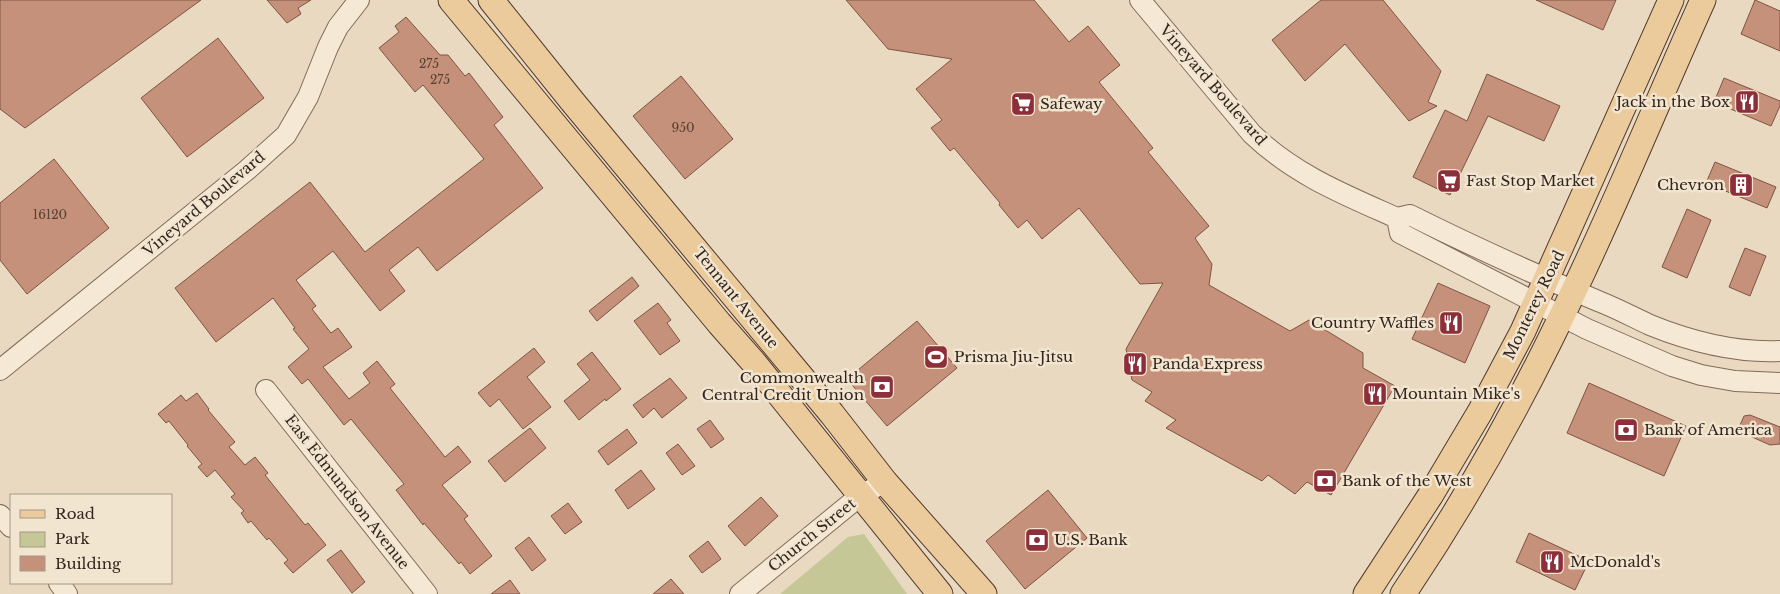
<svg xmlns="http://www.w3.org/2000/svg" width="1780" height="594" font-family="'Libre Baskerville',serif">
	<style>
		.green { fill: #c6c796 }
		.building { fill: #c5917a; stroke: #7f5442 }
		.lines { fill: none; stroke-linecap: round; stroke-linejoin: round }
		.minor-casing { stroke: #826b5a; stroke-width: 22 }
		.major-casing { stroke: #503a2e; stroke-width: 27 }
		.minor { stroke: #f5e8d4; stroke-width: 20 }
		.major { stroke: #ebca9b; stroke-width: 25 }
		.labels { text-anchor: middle; stroke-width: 5; stroke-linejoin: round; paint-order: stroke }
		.number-label { font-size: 12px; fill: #584034 }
		.street-label { font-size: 15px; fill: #33251d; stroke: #f2e5d0 }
		.poi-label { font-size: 15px; fill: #33251d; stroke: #f2e5d0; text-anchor: start }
	</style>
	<rect width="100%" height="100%" fill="#ead9c1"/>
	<path class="green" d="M864,534L907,594H780L848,537Z"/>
	<path class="building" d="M0,0H201L25,128L0,109Z
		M267,0H311L298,8L301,14L287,23Z
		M846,0H1034L1069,42L1088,26L1120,65L1099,82L1153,148L1148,152L1209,226L1195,238L1212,264L1209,285L1290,331L1309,320L1363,353V368L1395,386L1331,495L1307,482L1295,494L1268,475L1262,481L1166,428L1176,420L1145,401L1152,392L1132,380L1126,349L1163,283L1140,284L1079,208L1042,239L1027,220L1018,228L999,205L1000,203L954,148L950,151L931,128L942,120L916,89L952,59L888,49Z
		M1321,0H1383L1441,71L1428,102L1437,106L1409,121L1345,44L1305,81L1272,40Z
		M1536,0H1616L1603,30Z
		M1755,0L1780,11V51L1741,34Z
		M406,17L440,55H448L465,76L469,73L503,117L494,125L543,188L437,271L418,247L389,270L405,291L380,311L333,251L296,280L316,306L312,309L331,333L338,328L352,347L323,367L349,399L370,383L363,373L377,361L395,384L390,388L445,457L458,446L471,462L442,485L468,516L464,519L492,556L470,574L461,562L459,564L424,523L423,525L396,490L404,484L351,419L344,425L308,379L302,384L288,367L309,349L293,329L295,328L273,298L216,342L175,288L310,182L365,252L484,159L423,85L415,92L379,48L399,32L395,26Z
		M218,38L264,98L187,157L141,98Z
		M1487,74L1560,106L1544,141L1488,116L1450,195L1413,177L1445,110L1467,121Z
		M681,76L733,139L685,179L633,116Z
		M1724,78L1780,101V106L1771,126L1714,102Z
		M54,159L109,228L27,294L0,260V203Z
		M1715,162L1776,187L1767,208L1706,183Z
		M1687,209L1711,220L1687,278L1662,267Z
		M1745,248L1766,256L1750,296L1729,287Z
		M632,277L639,286L597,321L589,311Z
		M1438,283L1490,306L1465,363L1412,339Z
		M658,303L671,320L667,323L680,341L660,355L634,321Z
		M917,321L957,368L887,426L847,379Z
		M534,348L545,362L527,377L551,407L523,429L499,399L490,407L478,393Z
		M592,352L621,389L606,401L605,399L579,420L564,401L590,380L577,364Z
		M670,378L687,398L662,418L654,408L643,418L633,405Z
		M1589,383L1686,426L1664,476L1567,433Z
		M197,393L209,409L208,410L235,442L229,447L245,465L255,457L268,473L265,475L305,525L308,523L326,545L293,573L284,563L288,560L269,538L267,540L251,521L248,523L241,513L244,511L231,497L235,494L215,470L207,477L198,467L202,464L187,446L188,445L169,421L166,423L158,414L181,395L186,401Z
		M1750,415L1780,427V444L1770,445L1743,433L1740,425L1744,416Z
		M710,420L724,439L711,448L697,429Z
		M530,428L546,448L505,482L488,461Z
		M627,429L637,443L608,465L598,451Z
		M678,444L695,466L682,475L666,453Z
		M641,470L655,489L628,509L615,490Z
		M1048,490L1087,538L1025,589L986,541Z
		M761,497L778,516L745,546L728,526Z
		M568,503L582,522L565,534L551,516Z
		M1529,533L1589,561L1575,590L1516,562Z
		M529,537L546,560L532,571L515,548Z
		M708,541L721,559L702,573L689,556Z
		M341,550L365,582L352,593L327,560Z
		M671,579L684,594H653Z
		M510,580L520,594H491Z"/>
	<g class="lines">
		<defs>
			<path id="minor" d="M1140,0L1252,134C1295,175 1343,194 1397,218L1410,215C1472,246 1534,274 1598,301C1616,308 1633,317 1650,325C1692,342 1735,353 1780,351
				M1397,218L1400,233L1587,329L1672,366L1701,375L1735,381L1780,383
				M0,370L247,170L286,135L308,97L328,47L338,27L359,0
				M266,390L427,594
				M0,515L11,527
				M59,583L67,594
				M740,594L861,495L885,482"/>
			<path id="major" d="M451,0L719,323L755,364L940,594
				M491,0L572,101L832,414L885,482L984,594
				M1366,594L1430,496L1480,412L1523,331L1671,0
				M1403,594C1457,514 1506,429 1549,342C1605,230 1652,114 1703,0"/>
		</defs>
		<use href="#minor" class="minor-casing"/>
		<use href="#major" class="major-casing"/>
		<use href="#minor" class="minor"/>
		<use href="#major" class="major"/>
	</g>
	<defs>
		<symbol id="restaurant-square" viewBox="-11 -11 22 22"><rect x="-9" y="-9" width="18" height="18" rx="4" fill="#8c2f3a" stroke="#f2e5d0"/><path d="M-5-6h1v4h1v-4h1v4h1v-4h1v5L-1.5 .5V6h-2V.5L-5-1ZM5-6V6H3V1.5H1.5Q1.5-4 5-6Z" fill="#fff"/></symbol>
		<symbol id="supermarket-square" viewBox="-11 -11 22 22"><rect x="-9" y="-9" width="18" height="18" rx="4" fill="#8c2f3a" stroke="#f2e5d0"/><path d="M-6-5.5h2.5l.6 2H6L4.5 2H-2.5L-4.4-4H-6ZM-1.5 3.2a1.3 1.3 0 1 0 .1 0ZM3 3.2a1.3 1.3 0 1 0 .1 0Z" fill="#fff"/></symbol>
		<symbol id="building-square" viewBox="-11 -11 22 22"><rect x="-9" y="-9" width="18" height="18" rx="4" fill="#8c2f3a" stroke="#f2e5d0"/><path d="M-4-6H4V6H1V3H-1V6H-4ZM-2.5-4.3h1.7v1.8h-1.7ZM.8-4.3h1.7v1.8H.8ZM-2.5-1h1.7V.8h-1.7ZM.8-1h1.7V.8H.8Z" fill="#fff"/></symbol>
		<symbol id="stadium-square" viewBox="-11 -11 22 22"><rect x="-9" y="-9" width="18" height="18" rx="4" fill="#8c2f3a" stroke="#f2e5d0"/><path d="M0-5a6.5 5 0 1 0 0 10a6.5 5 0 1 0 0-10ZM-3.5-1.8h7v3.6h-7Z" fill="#fff"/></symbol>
		<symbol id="bank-square" viewBox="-11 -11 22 22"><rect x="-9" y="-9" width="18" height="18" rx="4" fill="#8c2f3a" stroke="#f2e5d0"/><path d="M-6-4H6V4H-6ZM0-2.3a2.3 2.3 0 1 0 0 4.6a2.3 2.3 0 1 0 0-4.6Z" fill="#fff"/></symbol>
	</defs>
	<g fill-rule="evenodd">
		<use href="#restaurant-square" x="1733" y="88" width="28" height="28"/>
		<use href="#supermarket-square" x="1009" y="90" width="28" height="28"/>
		<use href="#supermarket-square" x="1435" y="167" width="28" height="28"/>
		<use href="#building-square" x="1727" y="171" width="28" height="28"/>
		<use href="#restaurant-square" x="1437" y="309" width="28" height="28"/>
		<use href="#stadium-square" x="922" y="343" width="28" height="28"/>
		<use href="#restaurant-square" x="1121" y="350" width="28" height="28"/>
		<use href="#bank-square" x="868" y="373" width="28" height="28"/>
		<use href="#restaurant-square" x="1361" y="380" width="28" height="28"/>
		<use href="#bank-square" x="1612" y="416" width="28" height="28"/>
		<use href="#bank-square" x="1311" y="467" width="28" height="28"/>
		<use href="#bank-square" x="1023" y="526" width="28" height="28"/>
		<use href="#restaurant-square" x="1538" y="548" width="28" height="28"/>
	</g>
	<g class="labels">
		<g class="number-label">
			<text x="429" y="68">275</text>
			<text x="440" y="84">275</text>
			<text x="683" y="132">950</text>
			<text x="50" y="219">16120</text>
		</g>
		<g class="street-label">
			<text transform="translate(1213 85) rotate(49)" y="5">Vineyard Boulevard</text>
			<text transform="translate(204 204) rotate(-40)" y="5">Vineyard Boulevard</text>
			<text transform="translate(736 298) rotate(51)" y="5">Tennant Avenue</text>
			<text transform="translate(1534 305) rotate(-64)" y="5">Monterey Road</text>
			<text transform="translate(347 492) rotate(52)" y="5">East Edmundson Avenue</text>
			<text transform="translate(812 535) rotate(-39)" y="5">Church Street</text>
		</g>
		<g class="poi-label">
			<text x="1730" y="107" text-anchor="end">Jack in the Box</text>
			<text x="1040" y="109">Safeway</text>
			<text x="1466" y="186">Fast Stop Market</text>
			<text x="1724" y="190" text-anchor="end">Chevron</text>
			<text x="1434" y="328" text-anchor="end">Country Waffles</text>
			<text x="954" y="362">Prisma Jiu-Jitsu</text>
			<text x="1152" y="369">Panda Express</text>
			<text x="864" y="383" text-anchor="end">Commonwealth<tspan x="864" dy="17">Central Credit Union</tspan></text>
			<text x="1392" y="399">Mountain Mike's</text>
			<text x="1644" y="435">Bank of America</text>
			<text x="1342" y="486">Bank of the West</text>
			<text x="1054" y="545">U.S. Bank</text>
			<text x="1570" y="567">McDonald's</text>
		</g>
	</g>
	<rect x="10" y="494" width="162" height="90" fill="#f2e5d0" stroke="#a69888"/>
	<rect x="20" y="510" width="25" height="8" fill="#ebca9b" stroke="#a69888"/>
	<text x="55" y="519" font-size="15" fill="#33251d">Road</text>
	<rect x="20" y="532" width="25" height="15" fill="#c6c796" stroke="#a69888"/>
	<text x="55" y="544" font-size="15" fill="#33251d">Park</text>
	<rect x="20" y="556" width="25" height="15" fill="#c5917a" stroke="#a69888"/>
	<text x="55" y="569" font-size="15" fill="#33251d">Building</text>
</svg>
